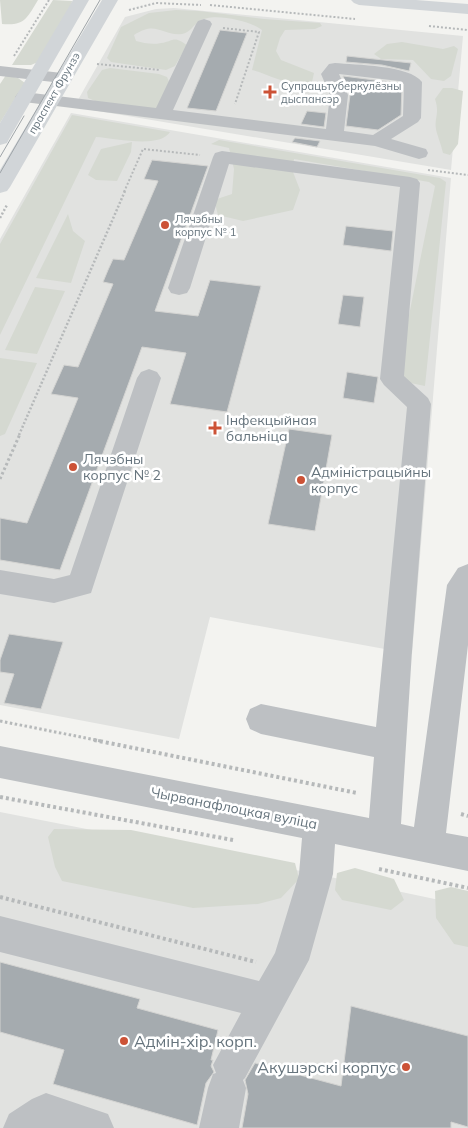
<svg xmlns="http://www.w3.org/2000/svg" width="468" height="1128" font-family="Mulish,sans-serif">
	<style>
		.built { fill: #e1e2e0 }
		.green { fill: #d5d9d1 }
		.building { fill: #a5abaf; stroke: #d4d4d2 }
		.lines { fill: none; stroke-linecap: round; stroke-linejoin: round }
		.path-far3 { stroke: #b6b9ba; stroke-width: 2; stroke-dasharray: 2 2; stroke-linecap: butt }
		.path-far2 { stroke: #b6b9ba; stroke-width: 2.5; stroke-dasharray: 2 2; stroke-linecap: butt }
		.path-far1 { stroke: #b6b9ba; stroke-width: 3; stroke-dasharray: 2.5 2.5; stroke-linecap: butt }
		.path { stroke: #b6b9ba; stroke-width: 4; stroke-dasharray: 3 3; stroke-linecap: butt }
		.minor { fill: #bdc0c3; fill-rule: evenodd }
		.major { fill: #d1d5d8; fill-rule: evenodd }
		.tram { stroke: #9ea4a8; stroke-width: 1 }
		.poi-dot { fill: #cc5236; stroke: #fff; stroke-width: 2 }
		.labels { text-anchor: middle; stroke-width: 5; stroke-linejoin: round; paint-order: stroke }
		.far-poi-label { font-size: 11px; fill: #66747d; stroke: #fff; text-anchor: start }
		.far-street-label { font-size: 11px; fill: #66747d; stroke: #fff }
		.poi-label { font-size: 14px; fill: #66747d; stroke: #fff; text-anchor: start }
		.street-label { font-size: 14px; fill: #66747d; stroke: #fff }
		.near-poi-label { font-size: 16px; fill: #66747d; stroke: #fff; text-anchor: start }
	</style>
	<rect width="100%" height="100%" fill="#f3f3f0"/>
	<path class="built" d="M174,8L463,36L451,170L74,107L125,17L156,9Z
		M71,113L451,178L412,654L210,617L179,739L0,705V239Z
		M0,812L316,874L468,906V1128H0Z"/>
	<path class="green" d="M0,0H38C27,18 25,26 2,24Z
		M53,0L72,1L71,7L38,62L31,65H12Z
		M176,10L199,11L264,19L320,23L322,26L315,29L285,30L280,38L276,51L281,60L314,73L312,82C291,89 272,75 252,70L262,30C251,21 212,12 200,21C193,25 190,33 182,34C161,36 157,20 134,35L136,41C144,43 152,45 161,43C174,41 173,35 187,45L175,66L166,70L111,62L107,58L121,27L149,13Z
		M402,42L443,49L454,46L458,49L451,76L444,81L431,79L413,60L381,59L374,54L387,44Z
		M110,68L159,74L167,77L170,84L157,108L148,109L95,101L88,98L87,92L102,70Z
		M6,75L18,78L25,83L0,123V84Z
		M443,88H452L463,91L458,144L450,155L443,153C441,144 437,135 436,129C434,118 440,114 435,99Z
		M72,115L170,132C159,149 115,138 96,137L0,335V244Z
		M219,140L440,178L446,182L425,386L396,380L435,186L429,182L294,159L293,172L300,190L293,210L243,221L218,215L214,200L232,194L234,169L229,148L211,144Z
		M132,142L131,152L117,181L96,180L88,175L101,149Z
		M68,214L73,231L85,241L71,283L36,278Z
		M35,287L65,291L37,354L5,350Z
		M0,358L37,363L5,434L0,436Z
		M54,829L131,830L295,863L299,879L281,898L258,904L193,908L62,881L55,867L48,837Z
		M355,868L394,879L404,900L391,910L342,900L335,890L337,873Z
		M451,887L468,891V947L454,944L436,918L435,891Z"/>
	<path class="building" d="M220,30L247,33L216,111L187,108Z
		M347,56L411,63L409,71L382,65L346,62Z
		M343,76L398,83L402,85L401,115L378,130L346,126L350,95Z
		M307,111L326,113L324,127L301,124Z
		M295,138L320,141L317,147L292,142Z
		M152,160L208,166L155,311L198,316L210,280L261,286L227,412L170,404L186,353L142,347L60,570L0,560V518L27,523L78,398L51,394L64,365L78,367L113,284L103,282L108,270L113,259L124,260L158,181L144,179Z
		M346,226L393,231L391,251L343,245Z
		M343,295L364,297L360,327L338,324Z
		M347,372L378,377L374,403L343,398Z
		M289,429L332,435L315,531L268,524Z
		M9,634L63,642L41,709L4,703L14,674L0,672V660Z
		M0,962L140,999L137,1008L218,1030L211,1060H213L211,1066L214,1072L206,1083L197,1125L53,1084L64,1050L0,1032Z
		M351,1006L468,1036V1127L451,1122V1128H242L248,1094L245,1080L255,1063L341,1086Z"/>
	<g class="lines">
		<path class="path-far3" d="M210,5L355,19
			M129,10L156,3L201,5
			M429,26L468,30
			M223,28L259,32L235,104
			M14,56L49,0
			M97,64L160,70
			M428,170L468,175
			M124,192L143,149L200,155"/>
		<path class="path-far2" d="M0,218L7,205
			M19,435L125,191"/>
		<path class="path-far1" d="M0,479L20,434
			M0,721L101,741"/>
		<path class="path" d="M94,740L357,793
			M0,797L233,840
			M461,814L468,816
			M379,869L468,888
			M0,897L256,962"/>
		<path class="minor" d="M204,19L210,21L212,24L173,110L326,129L330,95L321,74L329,64L335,63C355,65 410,65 422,82L421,118L418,122L391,139L426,149L428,153L426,157L419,159L375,146L24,102L18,101L15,97L18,93L24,92L156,108L196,24L198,21ZM339,74L399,81L404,84L403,116L373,135L344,131L348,95Z
			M0,66L62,73L68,74L71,78L68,82L62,83L0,76Z
			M222,151L410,177L417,179L420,183L404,376L428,398L431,404L412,651L401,824L414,827L447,585L458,568L468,564V645L446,833L468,837V871L335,844L333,874L309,960L245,1078L243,1080L246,1088L239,1128H199L208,1088L213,1074L216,1073L213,1065L241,1013L0,952V916L259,981L275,953L299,874L302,838L0,778V746L369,818L374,757L261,734L250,729L246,719L250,709L261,704L376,727L407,407L384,385L380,379L400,187L229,164L190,288L187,293L179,295L171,293L168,288L213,157L215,153Z
			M149,369L157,372L161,378L91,593L54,603L0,594V570L54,579L70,575L137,378L141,372Z
			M46,1093L108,1114L114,1128H3L9,1114L32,1099Z"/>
		<path class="major" d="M73,0H89L9,139L7,143L0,145V123Z
			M102,0H118L10,187L7,191L0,193V170Z
			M351,0H416L468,4V14L359,5L354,3Z"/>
		<path class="tram" d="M0,157L24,116
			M0,173L100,0"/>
	</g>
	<g class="poi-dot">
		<path d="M267.5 84.5h5v5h5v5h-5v5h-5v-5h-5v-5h5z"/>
		<circle cx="165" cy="225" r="5"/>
		<path d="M212.5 420.5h5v5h5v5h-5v5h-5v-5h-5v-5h5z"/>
		<circle cx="73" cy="467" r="5"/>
		<circle cx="301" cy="480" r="5"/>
		<circle cx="124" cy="1041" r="5"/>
		<circle cx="406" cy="1067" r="5"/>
	</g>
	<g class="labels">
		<g class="far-poi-label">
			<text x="281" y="90">Супрацьтуберкулёзны<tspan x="281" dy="13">дыспансэр</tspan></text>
			<text x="175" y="223">Лячэбны<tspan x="175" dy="13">корпус № 1</tspan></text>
		</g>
		<g class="far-street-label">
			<text transform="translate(54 93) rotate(-60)" y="4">праспект Фрунзэ</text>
		</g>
		<g class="poi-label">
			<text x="226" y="425">Інфекцыйная<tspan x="226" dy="16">бальніца</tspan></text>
			<text x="83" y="464">Лячэбны<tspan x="83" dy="16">корпус № 2</tspan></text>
			<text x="311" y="477">Адміністрацыйны<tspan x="311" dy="16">корпус</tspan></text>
		</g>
		<g class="street-label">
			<text transform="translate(234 808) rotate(11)" y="5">Чырванафлоцкая вуліца</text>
		</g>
		<g class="near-poi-label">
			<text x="134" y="1047">Адмін-хір. корп.</text>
			<text x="396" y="1073" text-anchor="end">Акушэрскі корпус</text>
		</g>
	</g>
</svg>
